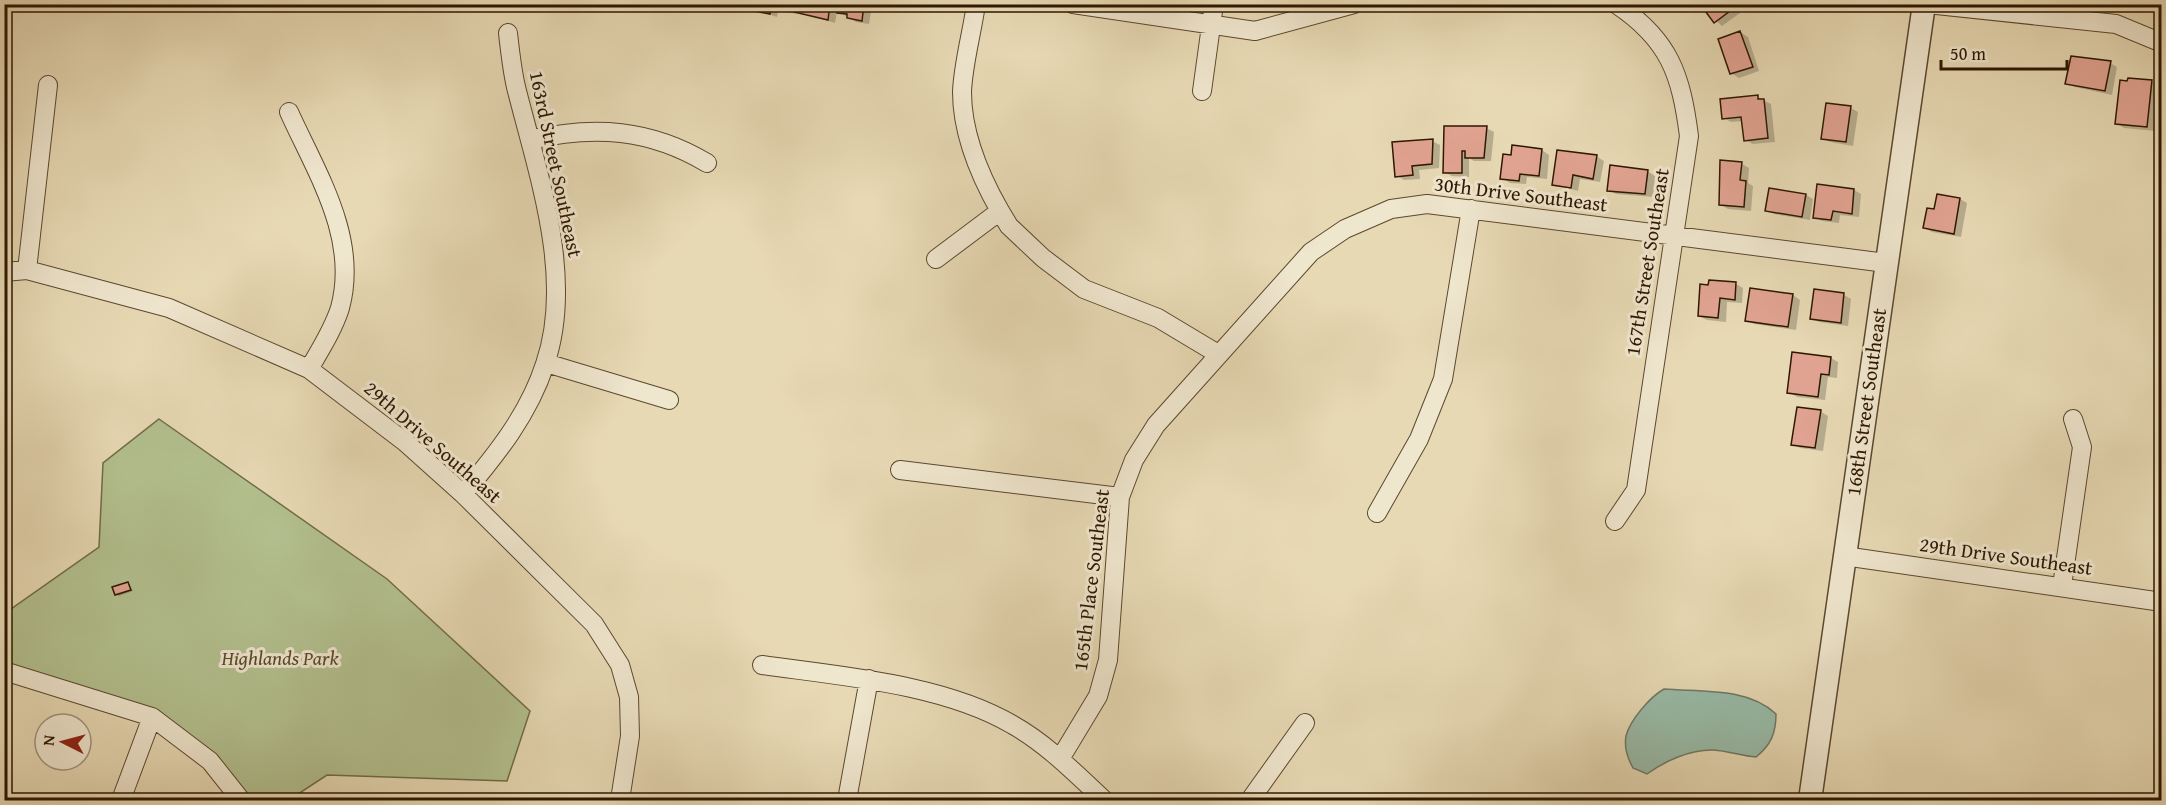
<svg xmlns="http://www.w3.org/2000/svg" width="2166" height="805" font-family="'Gentium Book Plus',serif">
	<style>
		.green { fill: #b3c08f; stroke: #706c48; stroke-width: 1.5 }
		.water { fill: #98bba8; stroke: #6e7965; stroke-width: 1.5 }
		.shadow { fill: #0003 }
		.building { fill: #e1a391; stroke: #2e1701; stroke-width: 1.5 }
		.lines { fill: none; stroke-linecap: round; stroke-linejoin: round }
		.minor-casing { stroke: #5c482e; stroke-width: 20 }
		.tertiary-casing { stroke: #5c482e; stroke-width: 25 }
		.minor { stroke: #efe6ce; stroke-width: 18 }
		.tertiary { stroke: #efe6ce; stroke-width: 22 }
		.labels { text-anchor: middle; stroke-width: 6; stroke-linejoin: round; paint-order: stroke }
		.street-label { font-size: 20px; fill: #2e1701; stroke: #efe6ce }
		.park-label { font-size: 20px; font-style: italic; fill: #564a2c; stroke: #efe6ce }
	</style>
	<rect width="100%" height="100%" fill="#e7d9b4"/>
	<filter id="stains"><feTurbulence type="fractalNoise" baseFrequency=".00333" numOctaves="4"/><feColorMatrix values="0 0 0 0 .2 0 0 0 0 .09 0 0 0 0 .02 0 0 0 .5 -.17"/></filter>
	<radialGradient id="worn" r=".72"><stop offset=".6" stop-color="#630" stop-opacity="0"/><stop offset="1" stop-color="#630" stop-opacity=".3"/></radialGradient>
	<path class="green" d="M159,419L387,579L530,711L507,781L327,775L289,800H241L152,717L5,671L4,614L99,547L103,463Z"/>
	<path class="water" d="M1664,689C1701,692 1748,687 1776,714C1776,733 1771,745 1756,757C1742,756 1728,751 1714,750C1691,749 1665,761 1647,774L1633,768C1628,759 1624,747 1626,736C1630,720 1650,697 1664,689Z"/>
	<path class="shadow" d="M732,4H748L747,8Z
		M757,4H872L869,24L856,22L837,11L835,23L797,11V14L778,11L777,17L756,10Z
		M1698,4H1734L1740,13L1722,26Z
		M1740,32L1748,37L1759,71L1739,78L1731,73Z
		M2110,63L2117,67L2112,95L2075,87L2067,83Z
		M2129,79L2152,82L2159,86L2155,131L2124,128L2117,123Z
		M1757,97L1771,104L1775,142L1753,144L1745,140L1743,121L1731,122L1724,118Z
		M1827,104L1851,108L1858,112L1853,146L1830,142L1822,138Z
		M1445,127L1486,128L1494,132L1491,161H1474L1469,158V177L1452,176L1444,172Z
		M1432,141L1440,145L1439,168L1419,170L1420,179L1404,180L1397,176Z
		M1513,147L1542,150L1549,155L1547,179L1527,177L1526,184L1510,183L1502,178Z
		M1596,156L1604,161L1600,182L1580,179L1578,191L1553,184Z
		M1721,162L1742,164L1749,168L1748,183L1753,186L1751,211L1728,209L1720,204Z
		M1647,171L1655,176L1653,197L1616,194L1609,190Z
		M1819,186L1854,190L1861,194L1859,217L1840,215L1839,223L1822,221L1815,217Z
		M1806,195L1813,199L1810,220L1774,214L1766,210Z
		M1960,199L1967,203L1961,237L1932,232L1925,228L1936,211Z
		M1736,284L1743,288L1742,303L1727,302L1726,322L1707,320L1699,316Z
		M1751,289L1793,295L1800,300L1796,330L1754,324L1747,320Z
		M1844,295L1851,299L1848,326L1819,322L1811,318Z
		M1793,354L1831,358L1838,362L1837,378L1828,377L1825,400L1797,397L1789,392Z
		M1820,411L1828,416L1823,451L1800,448L1793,444Z
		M128,583L133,591L119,596L116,594Z"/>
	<path class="building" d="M755,4H790L789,11L771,7L770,14L754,11Z
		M796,4H830L828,20L794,12Z
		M839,4H864L862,21L847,18V14L837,13Z
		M1700,4H1731L1734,8L1714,23Z
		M1740,31L1753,67L1730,74L1718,39Z
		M2071,56L2111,61L2105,91L2065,84Z
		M2128,78L2152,80L2147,127L2115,124L2120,80L2127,81Z
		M1758,95V99H1764L1768,138L1744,141L1741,117L1722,119L1720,99Z
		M1826,103L1851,106L1846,142L1821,139Z
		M1444,126H1487L1484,158H1465V151H1462V173H1443Z
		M1433,139L1432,164L1412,166L1413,175L1395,177L1392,142Z
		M1512,145L1542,149L1539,176L1520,174L1519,181L1500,179L1503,154L1511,155Z
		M1557,150L1597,155L1593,179L1573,175L1571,188L1552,185Z
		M1720,160L1742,162L1740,180L1746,181L1744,207L1719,205Z
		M1610,165L1648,170L1645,194L1607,191Z
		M1817,184L1854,189L1852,214L1833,211L1831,220L1813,218Z
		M1769,188L1806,194L1802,217L1765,211Z
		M1937,194L1960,198L1954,234L1923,228L1927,208L1934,209Z
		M1709,280L1736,282L1735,300L1720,298L1718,318L1698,316L1700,284L1708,285Z
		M1750,288L1793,294L1788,327L1745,321Z
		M1814,289L1844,293L1841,323L1810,319Z
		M1792,352L1831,357L1829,375L1821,374L1818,397L1787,393Z
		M1797,407L1821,410L1815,448L1791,445Z
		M128,582L131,590L115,595L112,587Z"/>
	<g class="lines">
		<defs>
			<path id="minor" d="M1073,4L1255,31L1354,4
				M1927,4L2116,24L2162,43
				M1202,91L1214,4
				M289,112C317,174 359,238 340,308C333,330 320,350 309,369
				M530,140C594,125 650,129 707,163
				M1000,211L1009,226L1043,258L1084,289L1158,318L1218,354
				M936,259L1000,211C980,176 962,134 962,92C963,64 972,33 976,4
				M27,270L48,85
				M4,272L27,270L169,308L309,369L405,442L463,494L594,624L620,665L629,697L630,736L620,800
				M546,363L669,400
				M900,470L1120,497
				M463,494C496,455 529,414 545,364C575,277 537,172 516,87C512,70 510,51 508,33
				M1377,513L1419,439L1443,379L1471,209
				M1615,521L1636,490L1689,136C1681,75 1670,40 1616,4
				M1844,556L2162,602
				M2062,586L2082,447L2073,419
				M762,665C840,676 944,684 1013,725C1047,744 1076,774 1104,800
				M4,671L152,717L210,761L241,800
				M1060,759L1098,696L1108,660L1120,497L1134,460L1156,425L1311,252L1345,229L1391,209L1427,204L1886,263
				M121,800L152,717
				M847,800L869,679
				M1250,800L1305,723"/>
			<path id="tertiary" d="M1810,800L1924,4"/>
		</defs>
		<use href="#minor" class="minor-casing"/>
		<use href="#tertiary" class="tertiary-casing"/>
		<use href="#minor" class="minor"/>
		<use href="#tertiary" class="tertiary"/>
	</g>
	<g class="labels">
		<g class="street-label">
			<text transform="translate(556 164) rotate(78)" y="7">163rd Street Southeast</text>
			<text transform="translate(1521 194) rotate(7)" y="7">30th Drive Southeast</text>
			<text transform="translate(1647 262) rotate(-81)" y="7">167th Street Southeast</text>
			<text transform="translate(1866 402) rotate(-82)" y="7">168th Street Southeast</text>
			<text transform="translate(433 442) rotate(41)" y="7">29th Drive Southeast</text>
			<text transform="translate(2006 556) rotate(8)" y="7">29th Drive Southeast</text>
			<text transform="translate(1091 580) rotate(-83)" y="7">165th Place Southeast</text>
		</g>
		<g class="park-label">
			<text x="280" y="665">Highlands Park</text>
		</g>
	</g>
	<rect width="2166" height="805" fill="none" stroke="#e7d9b4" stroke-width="24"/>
	<rect x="6" y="6" width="2154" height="793" fill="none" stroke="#2e1701" stroke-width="3"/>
	<rect x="12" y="12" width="2142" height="781" fill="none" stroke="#2e1701" stroke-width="1.5"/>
	<g transform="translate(63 742) rotate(276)"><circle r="28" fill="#efe6ce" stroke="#a2937c" stroke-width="1.5"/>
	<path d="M0-4.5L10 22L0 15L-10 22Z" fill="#8f2418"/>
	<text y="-9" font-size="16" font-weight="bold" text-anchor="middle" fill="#2e1701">N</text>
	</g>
	<path d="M1941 60v9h126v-9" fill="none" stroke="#2e1701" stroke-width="3"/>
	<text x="1950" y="60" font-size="18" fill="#2e1701" stroke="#efe6ce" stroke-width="4.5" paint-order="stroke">50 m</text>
	<rect width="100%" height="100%" filter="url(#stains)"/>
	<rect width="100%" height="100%" fill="url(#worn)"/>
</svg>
